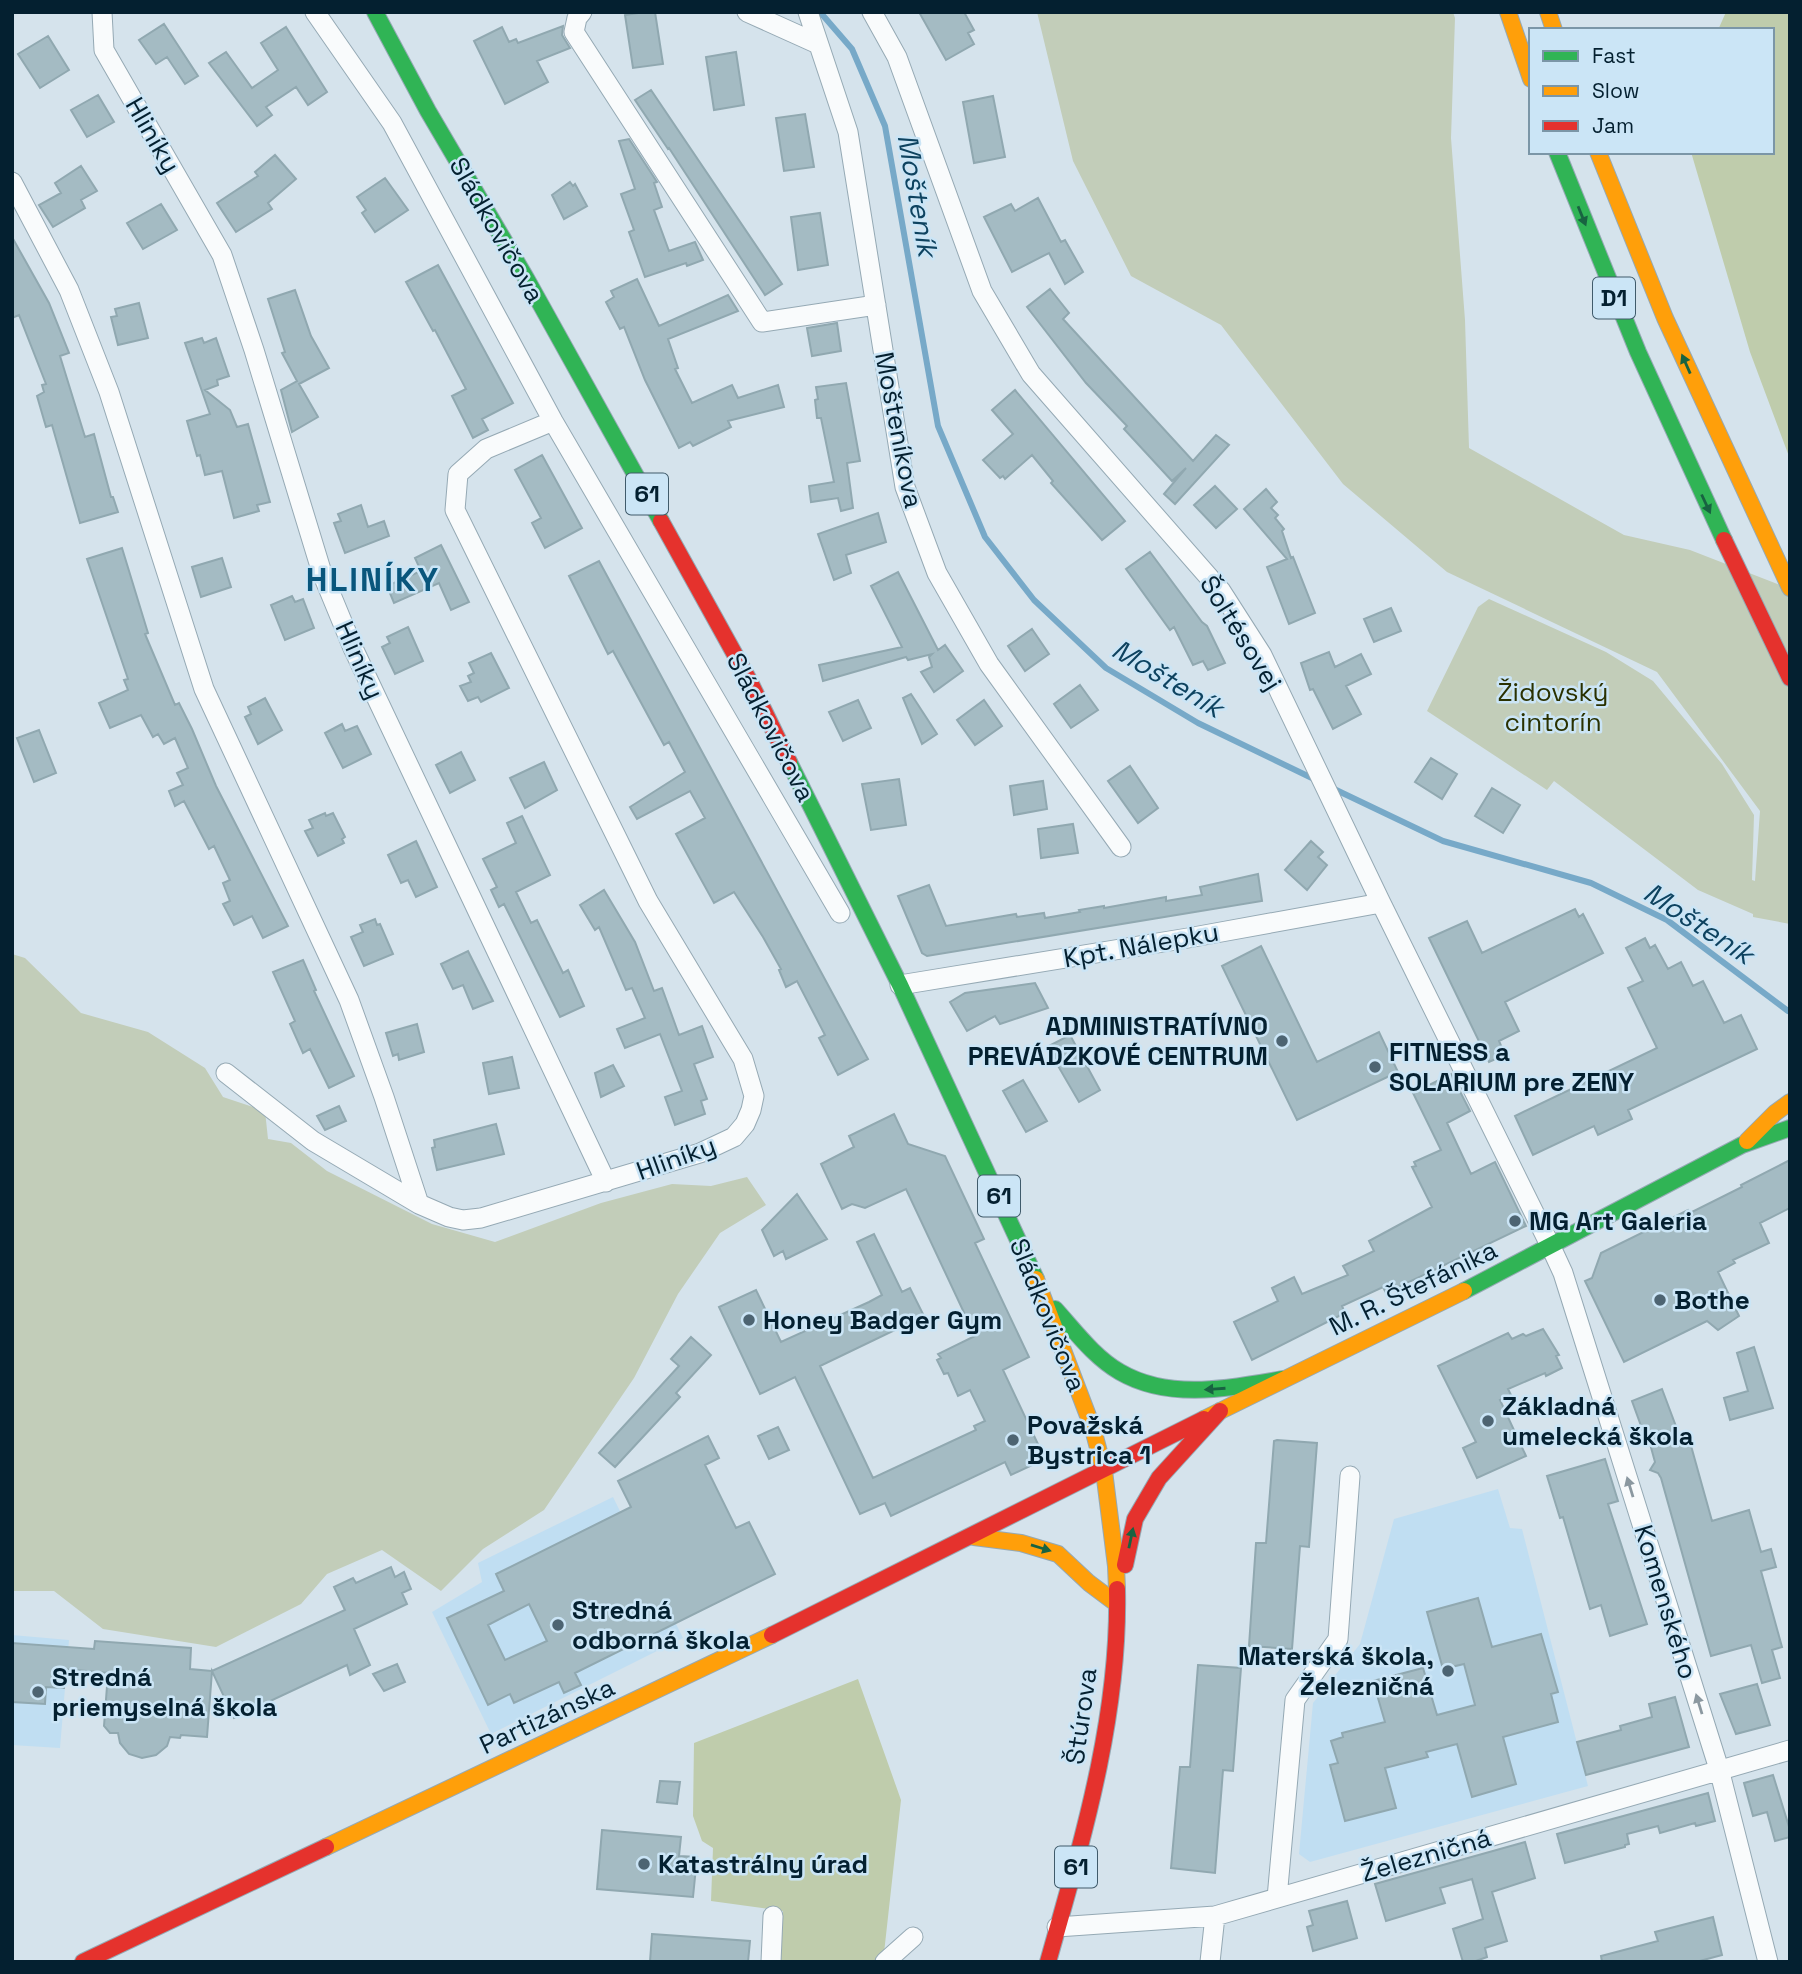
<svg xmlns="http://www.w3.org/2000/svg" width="1802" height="1974" font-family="'Space Grotesk',sans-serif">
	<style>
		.built { fill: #c0def2 }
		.green { fill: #c2cdb9 }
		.forest { fill: #bfccac }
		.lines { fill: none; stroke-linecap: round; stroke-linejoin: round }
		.stream { stroke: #77a9c8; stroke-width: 6 }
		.building { fill: #a4bbc3; stroke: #90a8b0; stroke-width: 2; fill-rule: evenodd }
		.street-casing { stroke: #95a9b4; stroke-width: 21 }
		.fast-casing { stroke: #95a9b4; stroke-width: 18 }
		.slow-casing { stroke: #95a9b4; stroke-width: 18 }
		.jam-casing { stroke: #95a9b4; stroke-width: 18 }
		.street { stroke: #f9fbfc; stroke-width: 19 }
		.fast { stroke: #30b455; stroke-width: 16 }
		.slow { stroke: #ff9f0a; stroke-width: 16 }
		.jam { stroke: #e5322d; stroke-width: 16 }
		.oneway { fill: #186341 }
		.oneway2 { fill: #8b98a0 }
		.poi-dot { fill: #4d6472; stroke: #cbe5f6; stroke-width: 2.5 }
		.labels { text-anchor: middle; stroke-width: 5; stroke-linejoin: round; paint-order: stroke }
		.shield { fill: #cbe5f6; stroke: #405b6b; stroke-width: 2 }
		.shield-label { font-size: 24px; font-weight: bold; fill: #042030 }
		.street-label { font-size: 26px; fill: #042030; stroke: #cbe5f6 }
		.park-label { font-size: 26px; fill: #2a3100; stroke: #cbe5f6 }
		.poi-label { font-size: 26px; font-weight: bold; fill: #042030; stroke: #cbe5f6; text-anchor: start }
		.water-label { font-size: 28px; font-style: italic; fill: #0e4360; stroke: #cbe5f6 }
		.district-label { font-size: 33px; font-weight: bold; letter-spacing: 2px; fill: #09567c; stroke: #cbe5f6 }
	</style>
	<rect width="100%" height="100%" fill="#d5e3ec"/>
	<path class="built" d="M1498,1489L1510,1528L1522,1529L1588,1786L1310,1862L1299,1854L1313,1703L1360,1644L1394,1519Z
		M613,1497L683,1638L491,1734L432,1612L482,1582L478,1563Z
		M12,1635L69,1640L60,1748L12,1745Z"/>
	<path class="green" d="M1037,12H1453L1455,18L1451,138L1465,320L1469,448L1624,535L1690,550L1790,589V924L1753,917V914L1698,890L1554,781L1547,790L1427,711L1478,607L1489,599L1606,652L1653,681L1722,764L1754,815L1752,880L1755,881L1760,811L1657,672L1447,572L1343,484L1221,325L1131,276L1073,161Z
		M12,954L25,958L81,1013L148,1032L205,1068L223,1097L265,1111L268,1139L291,1143L327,1171L432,1224L495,1242L601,1203L672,1184L711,1186L747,1177L766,1205L720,1233L678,1294L634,1378L544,1510L483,1549L441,1591L382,1550L327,1574L301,1604L216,1647L103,1629L54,1591H12Z"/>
	<path class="forest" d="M1726,12H1790V459L1750,352L1691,152H1772V30H1718Z
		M858,1679L901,1800L884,1953L876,1962L778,1961L783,1911L711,1901L713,1848L702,1841L693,1816L694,1743Z"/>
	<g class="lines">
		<path class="stream" d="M820,12L852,49L885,126L938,426L985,537L1034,600L1106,668L1198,723L1316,780
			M1332,788L1443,841L1591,883L1667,920L1788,1011"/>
	</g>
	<path class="building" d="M645,12H655L663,64L633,68L625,15Z
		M919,12H964L974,30L968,33L974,44L946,60Z
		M164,24L198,76L185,84L167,57L156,64L139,40Z
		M563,26L562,35L570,48L537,61L548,82L505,104L474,41L502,27L509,42L516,39L518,43Z
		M286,27L327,92L308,105L296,87L266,107L272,115L257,126L209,63L226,52L252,88L278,70L261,43Z
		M48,36L69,70L40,88L18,54Z
		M736,52L744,105L714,110L706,57Z
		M651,90L782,284L765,295L669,148L668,149L635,100Z
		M98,95L114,122L87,137L71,110Z
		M993,96L1005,157L974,163L963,102Z
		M805,114L814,167L784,171L776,118Z
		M629,139L657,182L654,183L662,207L654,210L669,251L695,242L703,260L687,266L686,263L645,277L629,232L634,230L621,194L635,189L619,141Z
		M275,155L296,179L268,203L272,209L236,232L217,203L258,176L255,172Z
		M81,166L97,191L81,200L85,208L53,227L39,205L61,193L55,183Z
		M385,178L408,210L375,232L362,213L366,210L357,197Z
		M570,182L573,186L575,184L587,206L564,219L552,195Z
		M1038,198L1061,242L1065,240L1083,272L1065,284L1049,253L1012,272L984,217L1011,204L1015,211Z
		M161,204L177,230L143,249L127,223Z
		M820,213L828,265L798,270L791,217Z
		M12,237L49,303L69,353L60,356L85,437L94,434L111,497H113L118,512L80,523L52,425L46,427L37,396L44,392L42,385L46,384L19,315L12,318Z
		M438,265L513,403L482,419L488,430L473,438L452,396L466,389L435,330L433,331L406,282Z
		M637,279L659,326L728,295L738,311L668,339L678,368L675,369L692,403L732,385L738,398L778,385L784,407L728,421L731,427L693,446L690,442L679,448L645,380L624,327L620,329L606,302L614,297L611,291Z
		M1050,289L1069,313L1063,319L1193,461L1216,435L1229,445L1175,504L1164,494L1186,468L1172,481L1124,429L1127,426L1086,383L1027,307Z
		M295,290L311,336L329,368L299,384L318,417L292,432L281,390L297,381L282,353L285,352L268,299Z
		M139,303L148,338L118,345L111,317L117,316L115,309Z
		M837,323L841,351L812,356L807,328Z
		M202,338L204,343L216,338L229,376L217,380L218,385L205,390L230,410L237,427L248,424L270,502L257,505L259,511L234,518L222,471L205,475L200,455L197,456L187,421L210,414L185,343Z
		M846,383L860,461L847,463L853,508L841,511L838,498L811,502L809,486L834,482L821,418H817L815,400L818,399L816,387Z
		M1015,390L1125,521L1102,540L1051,483L1053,481L1032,455L1005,479L1003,476L1000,478L983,460L1013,434L992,410Z
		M542,455L582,528L545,548L532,523L541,518L515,470Z
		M1215,486L1237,509L1216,528L1194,505Z
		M1266,489L1277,502L1271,508L1278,515L1275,518L1284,529L1282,531L1291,558L1293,557L1315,613L1289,624L1267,567L1287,559L1244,509Z
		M361,505L368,527L384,521L389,536L345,553L334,523L341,521L338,514Z
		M878,513L886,542L846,555L851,573L834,580L818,534Z
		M441,545L469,602L451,610L439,583L394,603L387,586L421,571L415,558Z
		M122,548L148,633L145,634L175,705L179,703L192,729L216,786L288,926L263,938L252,916L234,925L223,904L230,901L223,883L230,880L214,846L209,849L184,801L175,806L169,791L183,785L177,773L188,768L175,738L164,744L158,734L153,737L141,715L110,728L99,703L128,690L124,680L128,679L87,559Z
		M1150,552L1202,622L1207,626L1225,663L1208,670L1203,661L1193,665L1174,627L1170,630L1126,569Z
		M222,558L231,587L201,597L192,567Z
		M599,561L868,1059L838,1075L819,1038L825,1035L797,981L786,987L779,970L781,969L763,937L734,892L714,903L676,834L705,818L690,791L637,819L630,807L685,772L669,742L664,745L613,651L608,654L569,576Z
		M898,572L938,650L945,645L963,671L934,692L921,672L932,667L929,657L932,654L908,660L906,657L823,681L819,665L902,647L871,586Z
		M292,596L295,602L303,599L314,628L285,640L271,605Z
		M1391,608L1401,631L1374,642L1364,619Z
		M408,627L423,661L395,674L382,647L390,643L387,637Z
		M1032,629L1049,654L1025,671L1008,646Z
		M1329,652L1335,667L1361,654L1371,674L1346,686L1361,714L1333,729L1313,689L1310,690L1301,663Z
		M491,653L509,688L481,702L478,697L468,701L460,686L471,682L468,676L474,673L469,663Z
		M1080,685L1098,710L1071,728L1054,704Z
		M911,694L937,734L922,744L903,698Z
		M265,698L282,730L258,744L245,717L251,714L248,707Z
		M858,700L871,728L843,741L829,712Z
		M984,700L1002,726L975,745L957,720Z
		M342,724L345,731L357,726L371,754L343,768L325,733Z
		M39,730L56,773L34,782L17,738Z
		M461,752L475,780L450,793L436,765Z
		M1431,758L1457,774L1442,799L1415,782Z
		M544,762L557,790L525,808L510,778Z
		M1130,766L1158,808L1138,823L1108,781Z
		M899,779L906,825L871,830L862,784Z
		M1043,781L1047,809L1014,815L1010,786Z
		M1492,788L1520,805L1503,833L1475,816Z
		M325,813L326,816L333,813L345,837L342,839L344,843L318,856L305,831L313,828L309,820Z
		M522,816L550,875L516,892L531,923L537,920L563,973L568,970L584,1006L560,1017L504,904L499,907L491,890L497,887L483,859L516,843L507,823Z
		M1073,824L1078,853L1041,858L1038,829Z
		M416,841L437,887L416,897L408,880L401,883L388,855Z
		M1311,841L1323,852L1318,857L1327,865L1307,890L1285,870Z
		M1258,874L1262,901L927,956L922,953L898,896L929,885L946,926L1016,914L1017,917L1044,913L1045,918L1080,912L1079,910L1104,906V908L1166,897V901L1202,895L1200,887Z
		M604,890L635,942L654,991L662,988L679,1035L702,1026L713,1057L694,1064L707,1099L701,1101L705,1114L675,1125L665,1097L682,1091L660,1034L625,1048L617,1029L645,1018L632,988L626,990L599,927L595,930L580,905Z
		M1575,909L1579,917L1583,914L1603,953L1505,1002L1519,1031L1499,1041L1505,1055L1489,1062L1429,938L1467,921L1482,953Z
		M375,919L377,925L380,924L393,954L364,966L351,937L363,932L360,925Z
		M1645,938L1650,948L1655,945L1668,969L1681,962L1693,986L1703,981L1724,1023L1741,1015L1757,1049L1628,1110L1632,1119L1598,1135L1594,1126L1533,1155L1515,1116L1657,1048L1628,988L1643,981L1626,948Z
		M1261,946L1317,1062L1379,1032L1398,1072L1297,1120L1222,966Z
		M468,951L493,1001L473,1009L463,985L453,989L441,964Z
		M303,960L316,990L314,991L354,1076L329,1088L310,1049L303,1053L290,1024L295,1021L273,972Z
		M1035,983L1048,1008L1000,1024L995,1016L967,1031L950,1002L965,993Z
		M417,1024L424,1052L399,1060L398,1054L393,1056L386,1033Z
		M1070,1035L1100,1090L1079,1102L1047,1047Z
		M512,1057L519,1088L489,1094L483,1063Z
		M613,1065L624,1086L601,1097L595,1073Z
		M1451,1074L1470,1111L1447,1123L1471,1174L1495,1162L1526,1226L1386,1293L1383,1287L1342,1306L1345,1313L1252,1360L1234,1322L1278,1301L1272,1288L1294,1277L1302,1294L1348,1275L1343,1266L1374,1251L1369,1241L1432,1207L1412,1167L1416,1166L1414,1162L1441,1150L1413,1093Z
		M1023,1080L1047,1121L1026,1132L1003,1091Z
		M339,1106L346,1121L325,1130L317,1116Z
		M894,1114L908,1144L945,1156L984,1239L975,1243L1029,1357L1003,1370L1045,1459L1011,1475L1005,1462L891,1516L885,1503L860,1514L795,1377L760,1394L719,1307L756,1290L781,1342L869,1302L882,1295L857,1242L874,1234L902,1292L910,1288L924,1316L820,1366L873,1478L976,1430L974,1426L985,1421L970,1390L958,1396L948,1373L944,1374L937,1360L941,1358L938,1354L975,1336L906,1189L865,1208L852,1204L842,1209L821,1164L854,1147L849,1136Z
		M496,1124L504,1154L437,1170L432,1148L435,1147L434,1140Z
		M1790,1160V1208L1760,1223L1769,1243L1733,1260L1735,1263L1718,1272L1739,1316L1718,1330L1707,1321L1624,1362L1585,1281L1592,1278L1601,1253L1688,1210L1690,1213L1742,1187L1741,1185Z
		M797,1194L827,1239L786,1259L783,1251L774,1256L762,1230Z
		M1543,1329L1559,1355L1556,1356L1562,1368L1546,1376L1545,1373L1508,1389L1511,1395L1500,1400L1526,1456L1477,1478L1463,1448L1476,1442L1438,1366L1508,1333L1512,1339L1523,1334L1526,1336Z
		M691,1337L711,1355L676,1393L680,1397L615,1467L599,1453L679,1366L671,1359Z
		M1754,1347L1773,1408L1730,1420L1724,1398L1748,1391L1737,1353Z
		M1662,1389L1680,1437L1688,1435L1712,1521L1749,1510L1761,1552L1771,1549L1776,1567L1761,1571L1782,1647L1772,1650L1780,1678L1762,1683L1751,1645L1711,1656L1661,1478L1658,1473L1650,1470L1655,1462L1647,1433L1644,1434L1632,1401Z
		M778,1427L789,1450L769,1459L758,1436Z
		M708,1436L719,1458L705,1465L736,1528L749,1522L775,1574L575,1673L581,1685L564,1693L559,1682L514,1703L510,1694L488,1705L447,1618L504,1591L496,1574L631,1507L618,1481ZM529,1604L547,1641L505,1660L488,1625Z
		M1277,1440L1317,1443L1309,1547L1300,1546L1292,1649L1249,1646L1256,1543H1266L1274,1441Z
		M1605,1459L1618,1501L1608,1504L1647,1624L1610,1636L1601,1605L1590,1609L1563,1517L1560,1518L1547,1476Z
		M391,1567L395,1577L404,1572L411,1589L402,1593L407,1604L354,1629L370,1665L350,1675L347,1665L234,1718L212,1671L207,1737L181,1735L180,1738L170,1737L167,1746L156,1755L142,1758L129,1754L120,1743L118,1733H110L104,1726L108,1673L65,1669L64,1688L46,1687L45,1704L12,1702V1643L94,1649L95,1641L191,1648L190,1669L212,1671L345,1610L334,1587L353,1578L356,1583Z
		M1478,1598L1492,1647L1541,1634L1558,1692L1551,1694L1558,1722L1503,1737L1516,1784L1472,1797L1457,1744L1426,1752L1428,1757L1385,1768L1396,1808L1345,1821L1330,1765L1338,1763L1331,1741L1343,1737L1342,1733L1385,1722L1373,1681L1423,1668L1437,1715L1475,1705L1464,1664L1443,1669L1427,1612Z
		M397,1664L405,1682L384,1691L373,1674Z
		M1198,1665L1241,1668L1233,1771L1223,1770L1215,1873L1171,1868L1180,1767H1190Z
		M1757,1684L1770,1725L1736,1734L1720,1694Z
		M1675,1697L1689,1747L1586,1775L1577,1742L1621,1730L1620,1726L1652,1717L1649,1704Z
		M1773,1775L1790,1830V1837L1775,1841L1767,1812L1753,1816L1744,1783Z
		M660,1781L680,1782L677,1804L657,1802Z
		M1708,1793L1715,1821L1696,1826L1695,1823L1660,1833L1658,1826L1627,1834L1629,1844L1625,1845V1847L1565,1863L1557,1834Z
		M602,1830L681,1837L679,1856L697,1857L693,1897L597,1889Z
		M1525,1842L1535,1878L1492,1892L1507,1941L1485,1948L1487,1957L1473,1962H1463L1453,1929L1483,1919L1472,1879L1440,1888L1445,1903L1386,1921L1375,1884Z
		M1347,1901L1357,1938L1313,1951L1307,1927L1313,1925L1309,1911Z
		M1713,1917L1722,1955L1696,1962H1602L1601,1956L1658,1941L1655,1932Z
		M652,1934L750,1941L748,1962H650Z"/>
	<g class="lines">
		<defs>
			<path id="street" d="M102,12L104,50L222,255L254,350L322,573L353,648L606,1182
				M315,12L392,123L553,421L840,913
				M582,12L577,18L574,32L762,322L876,305
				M747,12L818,44
				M808,12L848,132L905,487L937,573L989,664L1121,847
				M872,12L897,57L982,291L1031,374L1221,591L1262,655L1381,903L1551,1247L1563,1273L1719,1769L1768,1962
				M12,182L69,290L109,392L204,689L349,1000L384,1097L419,1204
				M900,985L1188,938L1381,903
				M226,1073L313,1141L419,1204L449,1217L463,1220L481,1218L700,1153L734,1137L745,1124L751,1110L754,1096L743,1059L648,901L455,510L458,474L486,449L553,421
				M1277,1898L1295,1700L1338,1639L1350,1476
				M1057,1927L1215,1916L1790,1750
				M771,1962L773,1916
				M885,1962L913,1937
				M1210,1962L1215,1916"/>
			<path id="fast" d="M375,12L428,111L526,278L661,521
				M1557,152L1638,352L1724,540
				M789,762L900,985L1036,1279
				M1464,1291L1742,1145L1790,1128
				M1055,1309C1075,1331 1094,1357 1120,1372C1170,1401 1230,1388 1283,1379"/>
			<path id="slow" d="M1508,12L1531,79
				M1548,12L1554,30
				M1598,152L1665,318L1790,588
				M1747,1141L1775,1113L1790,1102
				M1036,1279L1093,1429L1104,1471L1116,1566L1117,1589
				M1204,1419L1464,1291
				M974,1537L1021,1543L1058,1554L1089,1583L1117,1604
				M326,1847L772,1635"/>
			<path id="jam" d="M661,521L749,680L789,762
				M1724,540L1790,678
				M1125,1565L1135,1519L1159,1478L1220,1411
				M772,1635L1204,1419
				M83,1962L326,1847
				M1048,1962C1082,1841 1120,1717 1117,1589"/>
		</defs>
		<use href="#street" class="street-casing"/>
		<use href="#fast" class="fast-casing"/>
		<use href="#slow" class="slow-casing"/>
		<use href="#jam" class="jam-casing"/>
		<use href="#street" class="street"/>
		<use href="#fast" class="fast"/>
		<use href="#slow" class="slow"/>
		<use href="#jam" class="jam"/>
	</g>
	<defs><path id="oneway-solid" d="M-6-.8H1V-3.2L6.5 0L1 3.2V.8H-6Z" transform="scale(1.75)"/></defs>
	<g class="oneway">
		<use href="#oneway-solid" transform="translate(1582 216) rotate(68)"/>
		<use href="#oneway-solid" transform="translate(1686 364) rotate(-114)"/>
		<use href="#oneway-solid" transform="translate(1706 504) rotate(65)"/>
		<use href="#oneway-solid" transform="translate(1215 1389) rotate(176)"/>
		<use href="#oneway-solid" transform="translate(1131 1538) rotate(-78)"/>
		<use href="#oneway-solid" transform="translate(1041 1548) rotate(17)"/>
	</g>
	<g class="oneway2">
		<use href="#oneway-solid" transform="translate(1630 1487) rotate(-107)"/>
		<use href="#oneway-solid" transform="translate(1699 1704) rotate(-107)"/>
	</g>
	<g class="poi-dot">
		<circle cx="1282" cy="1041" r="7"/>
		<circle cx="1375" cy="1067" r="7"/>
		<circle cx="1515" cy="1221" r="7"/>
		<circle cx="1660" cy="1300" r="7"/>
		<circle cx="749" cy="1320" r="7"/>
		<circle cx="1488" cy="1421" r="7"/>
		<circle cx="1013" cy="1440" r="7"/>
		<circle cx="558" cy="1625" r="7"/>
		<circle cx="1448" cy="1671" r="7"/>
		<circle cx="38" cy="1692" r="7"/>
		<circle cx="644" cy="1864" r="7"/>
	</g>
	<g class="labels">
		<g class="shield">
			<rect x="1593" y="277.5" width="42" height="41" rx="5"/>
			<rect x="626" y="473.5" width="42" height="41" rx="5"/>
			<rect x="978" y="1175.5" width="42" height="41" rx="5"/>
			<rect x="1055" y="1846.5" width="42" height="41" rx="5"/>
		</g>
		<g class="shield-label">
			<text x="1614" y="306">D1</text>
			<text x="647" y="502">61</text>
			<text x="999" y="1204">61</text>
			<text x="1076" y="1875">61</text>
		</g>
		<g class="street-label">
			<text transform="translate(153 135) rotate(60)" y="9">Hliníky</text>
			<text transform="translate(497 230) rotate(60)" y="9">Sládkovičova</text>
			<text transform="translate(899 430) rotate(79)" y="9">Mošteníkova</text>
			<text transform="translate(1241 633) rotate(58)" y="9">Šoltésovej</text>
			<text transform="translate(360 660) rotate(66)" y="9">Hliníky</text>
			<text transform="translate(771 727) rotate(63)" y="9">Sládkovičova</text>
			<text transform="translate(1141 945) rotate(-10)" y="9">Kpt. Nálepku</text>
			<text transform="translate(676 1158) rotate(-20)" y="9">Hliníky</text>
			<text transform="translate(1413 1288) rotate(-26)" y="9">M. R. Štefánika</text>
			<text transform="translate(1048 1315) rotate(68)" y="9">Sládkovičova</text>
			<text transform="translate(1666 1602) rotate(73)" y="9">Komenského</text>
			<text transform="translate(547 1716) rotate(-25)" y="9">Partizánska</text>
			<text transform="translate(1081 1716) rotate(-82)" y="9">Štúrova</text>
			<text transform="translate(1426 1855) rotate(-16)" y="9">Železničná</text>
		</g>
		<g class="park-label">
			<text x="1553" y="701">Židovský<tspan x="1553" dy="30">cintorín</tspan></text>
		</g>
		<g class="poi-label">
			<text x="1268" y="1035" text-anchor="end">ADMINISTRATÍVNO<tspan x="1268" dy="30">PREVÁDZKOVÉ CENTRUM</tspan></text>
			<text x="1389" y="1061">FITNESS a<tspan x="1389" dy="30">SOLARIUM pre ZENY</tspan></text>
			<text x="1529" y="1230">MG Art Galeria</text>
			<text x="1674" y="1309">Bothe</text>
			<text x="763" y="1329">Honey Badger Gym</text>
			<text x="1502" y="1415">Základná<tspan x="1502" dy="30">umelecká škola</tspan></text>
			<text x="1027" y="1434">Považská<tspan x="1027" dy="30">Bystrica 1</tspan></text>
			<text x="572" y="1619">Stredná<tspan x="572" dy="30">odborná škola</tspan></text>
			<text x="1434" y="1665" text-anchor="end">Materská škola,<tspan x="1434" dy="30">Železničná</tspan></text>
			<text x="52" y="1686">Stredná<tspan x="52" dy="30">priemyselná škola</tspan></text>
			<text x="658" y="1873">Katastrálny úrad</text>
		</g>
		<g class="water-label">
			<text transform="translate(918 195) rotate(80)" y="10">Mošteník</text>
			<text transform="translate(1168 678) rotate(31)" y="10">Mošteník</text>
			<text transform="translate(1699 923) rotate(33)" y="10">Mošteník</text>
		</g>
		<g class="district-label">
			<text x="373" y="591">HLINÍKY</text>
		</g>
	</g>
	<rect width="1802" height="1974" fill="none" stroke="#042030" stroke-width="28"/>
	<rect x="1529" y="28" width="245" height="126" fill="#cbe5f6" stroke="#7b96a7" stroke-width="2"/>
	<rect x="1543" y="51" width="35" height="10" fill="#30b455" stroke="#7b96a7" stroke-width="2"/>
	<text x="1592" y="63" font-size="21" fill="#042030">Fast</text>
	<rect x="1543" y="86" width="35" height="10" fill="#ff9f0a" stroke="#7b96a7" stroke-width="2"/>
	<text x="1592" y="98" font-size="21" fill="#042030">Slow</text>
	<rect x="1543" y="121" width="35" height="10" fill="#e5322d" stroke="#7b96a7" stroke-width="2"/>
	<text x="1592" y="133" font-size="21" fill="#042030">Jam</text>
</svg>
